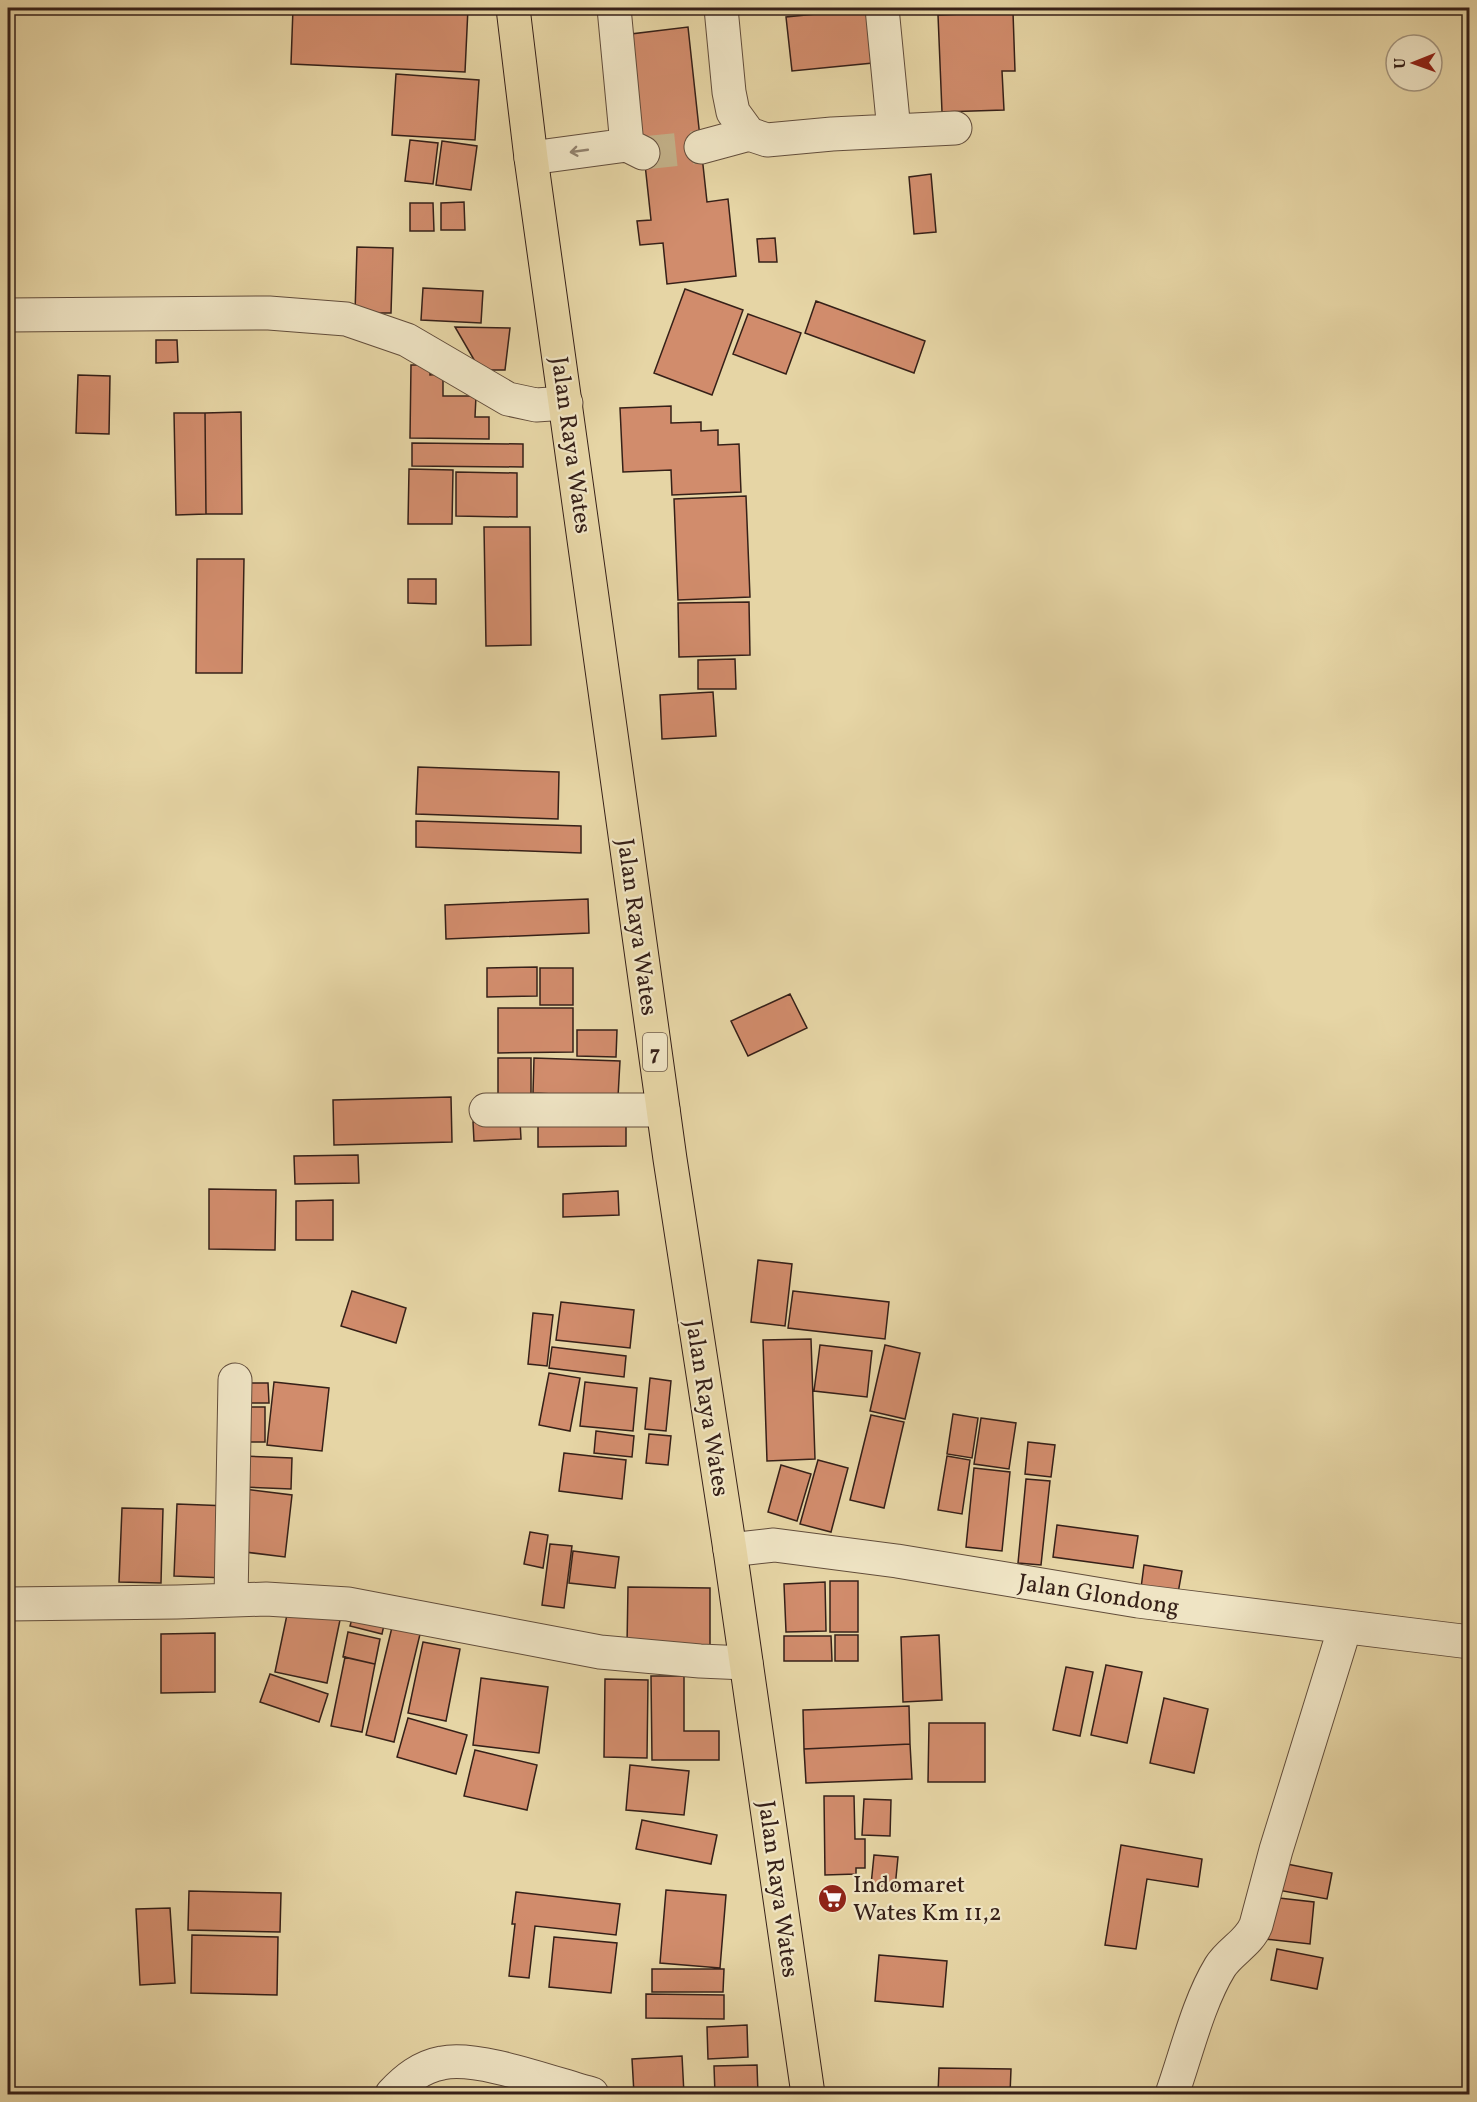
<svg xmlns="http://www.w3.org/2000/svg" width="1477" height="2102" font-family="Vollkorn,serif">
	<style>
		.building { fill: #d18c6c; stroke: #362018; stroke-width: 1.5 }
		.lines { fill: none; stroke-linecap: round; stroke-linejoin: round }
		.minor-tunnel { stroke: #c3b189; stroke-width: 33; stroke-dasharray: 33 16; stroke-linecap: butt }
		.minor-casing { stroke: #624d3b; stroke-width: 35 }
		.highway-casing { stroke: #362018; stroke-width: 35 }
		.minor { stroke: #efe4c4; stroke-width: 33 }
		.highway { stroke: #e6d5a5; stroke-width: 33 }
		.oneway { stroke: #92826e }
		.labels { text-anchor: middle; stroke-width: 4.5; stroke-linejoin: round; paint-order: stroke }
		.shield { fill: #efe4c4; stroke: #6e5b4c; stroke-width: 1.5 }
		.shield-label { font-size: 22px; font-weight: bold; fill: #362018 }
		.street-label { font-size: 24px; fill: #362018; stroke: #efe4c4 }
		.poi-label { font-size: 24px; fill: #362018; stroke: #efe4c4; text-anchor: start }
	</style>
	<rect width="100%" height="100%" fill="#e6d5a5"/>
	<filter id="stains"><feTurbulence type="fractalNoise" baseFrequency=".00333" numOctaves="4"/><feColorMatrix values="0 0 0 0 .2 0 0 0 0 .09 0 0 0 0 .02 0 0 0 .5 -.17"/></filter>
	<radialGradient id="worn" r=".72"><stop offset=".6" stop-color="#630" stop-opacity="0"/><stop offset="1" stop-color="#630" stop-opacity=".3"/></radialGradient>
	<path class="building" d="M293,8L427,10V8H468L465,72L291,64Z
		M877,8L883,62L792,71L786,17Z
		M929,8H1023L929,12Z
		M1013,12L1015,71H1002L1004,110L942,112L938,15Z
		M688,27L707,202L728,199L736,276L667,284L663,243L640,245L637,221L651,220L631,34Z
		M396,74L479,80L475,140L392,135Z
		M410,140L438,143L433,184L405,181Z
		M442,141L477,146L471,190L436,185Z
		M931,174L936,232L914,234L909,177Z
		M464,202L465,230H441V203Z
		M410,203H433L434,231H410Z
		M775,238L777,262H759L757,239Z
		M357,247L393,248L391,313H355Z
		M423,288L483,291L481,323L421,320Z
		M685,289L743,310L712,395L654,373Z
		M816,301L925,341L914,373L805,333Z
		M748,314L801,333L786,374L733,354Z
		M455,327L510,328L505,370H480Z
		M156,340H177L178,362L156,363Z
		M411,365H430V375L443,374V396H476L475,417H489V439L410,438Z
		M78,375L110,376L109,434L76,433Z
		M671,406V423L701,422V431L718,430V445L739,444L741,492L672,495L671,470L623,472L620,408Z
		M241,412L242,514H206L205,413Z
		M174,413H205L206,514L176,515Z
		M412,443L523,444V467L412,466Z
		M409,469L453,470L452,524H408Z
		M456,472L517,473V517L456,516Z
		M746,496L750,597L678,600L674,499Z
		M484,527H530L531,645L486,646Z
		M197,559H244L242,673H196Z
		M408,579H436V604L408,603Z
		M749,602L750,655L679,657L678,603Z
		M735,659L736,689H698V660Z
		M713,692L716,736L662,739L660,695Z
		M418,767L559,772L558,819L416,814Z
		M416,821L581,826V853L416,847Z
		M588,899L589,933L446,939L445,905Z
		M537,967V996L487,997V968Z
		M540,968H573V1005H540Z
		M790,994L807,1028L748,1056L731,1021Z
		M498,1008H573V1052L498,1053Z
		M577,1030H617L616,1057L577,1056Z
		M498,1058H531V1097H498Z
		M534,1058L620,1061L618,1097L533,1093Z
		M451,1097L452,1142L334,1145L333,1100Z
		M538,1119H626V1146L538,1147Z
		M520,1121L521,1139L474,1141L473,1122Z
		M358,1155L359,1183L295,1184L294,1156Z
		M209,1189L276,1190L275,1250L209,1249Z
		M618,1191L619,1215L563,1217V1194Z
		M333,1200V1240H296V1201Z
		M758,1260L792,1264L785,1326L751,1322Z
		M352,1291L406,1308L396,1343L341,1326Z
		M793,1291L889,1302L885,1339L788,1328Z
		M561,1302L634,1310L630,1348L556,1340Z
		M533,1313L553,1315L547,1366L528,1364Z
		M811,1339L815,1459L767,1461L763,1340Z
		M820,1345L872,1351L867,1397L814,1391Z
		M885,1345L920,1353L905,1419L870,1411Z
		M552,1347L626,1356L624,1377L549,1368Z
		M549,1373L580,1378L570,1431L539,1425Z
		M650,1378L671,1381L666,1431L645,1429Z
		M274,1382L329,1388L322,1451L267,1445Z
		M585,1382L637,1388L633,1431L580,1426Z
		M239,1383H268L269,1403H240Z
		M239,1407H265V1442H239Z
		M953,1414L978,1418L972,1458L947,1454Z
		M871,1415L904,1422L884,1508L850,1500Z
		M981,1418L1016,1423L1009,1469L974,1464Z
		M596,1431L634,1436L632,1457L594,1453Z
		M649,1434L671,1436L668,1465L646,1463Z
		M1028,1442L1055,1445L1051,1477L1025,1474Z
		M564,1453L626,1460L622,1499L559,1491Z
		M243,1456L292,1458L291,1489L242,1487Z
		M947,1456L970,1460L962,1514L938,1510Z
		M818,1460L848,1468L831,1532L800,1524Z
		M781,1465L811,1474L797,1521L768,1512Z
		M974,1468L1010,1472L1002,1551L966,1547Z
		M1026,1479L1050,1481L1041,1565L1018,1563Z
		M244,1489L292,1495L285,1557L237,1551Z
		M177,1504L229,1506L227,1578L174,1576Z
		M122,1508L163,1509L161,1583L119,1582Z
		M1057,1525L1138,1536L1133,1568L1053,1557Z
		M530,1532L548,1535L543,1568L524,1564Z
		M550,1544L572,1546L564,1608L542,1605Z
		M573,1551L619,1557L615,1588L569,1583Z
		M1144,1565L1182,1571L1178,1593L1141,1588Z
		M830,1581H858V1632H830Z
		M825,1582L826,1631L786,1632L784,1584Z
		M628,1587L710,1588V1645H627Z
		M355,1608L386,1616L382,1634L350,1626Z
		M288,1610L340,1620L327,1683L275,1672Z
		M394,1619L422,1626L394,1742L366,1735Z
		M348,1632L380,1639L375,1664L343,1657Z
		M215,1633V1692L161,1693V1634Z
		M835,1635H858V1661H835Z
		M939,1635L942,1700L903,1702L901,1637Z
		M784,1636H831L832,1661H784Z
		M423,1642L460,1649L446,1721L408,1713Z
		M345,1657L375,1664L362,1732L331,1726Z
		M1106,1665L1142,1672L1127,1743L1091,1735Z
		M1066,1667L1093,1672L1080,1736L1053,1730Z
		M270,1674L328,1694L319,1722L260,1702Z
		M651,1676H684V1731H719V1760H652Z
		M481,1678L548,1687L539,1753L473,1745Z
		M605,1679L648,1680L647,1758L604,1757Z
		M1164,1698L1208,1709L1194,1773L1150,1763Z
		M909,1706L910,1744L804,1749L803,1710Z
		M408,1718L467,1735L456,1774L397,1757Z
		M929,1723H985V1782H928Z
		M910,1744L912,1779L806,1783L804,1749Z
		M475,1750L537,1765L527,1810L464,1796Z
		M630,1765L689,1771L684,1815L626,1810Z
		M824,1796H854L855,1839H865V1868H856V1874L825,1875Z
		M864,1799L891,1800L890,1836L862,1835Z
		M642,1820L717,1835L711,1864L636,1849Z
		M1121,1845L1202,1859L1198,1887L1147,1879L1136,1949L1105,1945Z
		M874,1855L898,1857L895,1888L871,1885Z
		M1277,1862L1332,1873L1327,1899L1272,1889Z
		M666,1890L726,1895L720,1968L660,1963Z
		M189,1891L281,1893L280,1932L188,1930Z
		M516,1892L620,1904L616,1935L535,1926L529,1978L509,1976L515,1924H512Z
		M1270,1897L1314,1902L1310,1944L1265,1939Z
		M170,1908L175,1983L140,1985L136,1909Z
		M192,1935L278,1937L277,1995L191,1993Z
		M554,1937L617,1943L611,1993L549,1987Z
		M1277,1949L1323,1958L1317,1989L1271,1980Z
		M879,1955L947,1961L943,2007L875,2001Z
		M652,1969H724L723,1992H652Z
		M646,1994L724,1995V2019L646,2018Z
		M747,2025L748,2057L708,2059L707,2027Z
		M682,2056L684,2094H634L632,2059Z
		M757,2065L758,2094H715L714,2066Z
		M939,2068L1011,2069L1010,2094H938Z"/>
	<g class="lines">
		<path class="minor-tunnel" d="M643,153L701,147"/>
		<defs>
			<path id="minor" d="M614,8L627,145
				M721,8L729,92L733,112L749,134L767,140L832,134L955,128
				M882,8L894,131
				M701,147L749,134
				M531,158L627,145L643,153
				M8,315L269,313L346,319L407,340L508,399L536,405L566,403
				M486,1110H663
				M730,1550L774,1545L897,1561L1138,1601L1470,1642
				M231,1600L235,1380
				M8,1604L177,1602L266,1599L348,1604L600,1652L700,1661L746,1663
				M392,2094C406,2079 421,2067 442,2063C478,2055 554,2084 592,2094
				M1172,2094C1186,2055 1198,2003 1220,1967C1230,1951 1249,1943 1256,1925L1276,1850L1345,1627"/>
			<path id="highway" d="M513,8L531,158L670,1159L730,1550L808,2094"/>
		</defs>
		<use href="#minor" class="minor-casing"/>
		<use href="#highway" class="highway-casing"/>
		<use href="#minor" class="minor"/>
		<use href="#highway" class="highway"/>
	</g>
	<defs><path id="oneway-shaft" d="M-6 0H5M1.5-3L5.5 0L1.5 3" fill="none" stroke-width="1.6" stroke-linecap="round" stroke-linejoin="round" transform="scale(1.5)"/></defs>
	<use class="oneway" href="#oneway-shaft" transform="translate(579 151) rotate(172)"/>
	<defs>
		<symbol id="supermarket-disc" viewBox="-11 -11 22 22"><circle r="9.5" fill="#8f2418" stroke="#efe4c4"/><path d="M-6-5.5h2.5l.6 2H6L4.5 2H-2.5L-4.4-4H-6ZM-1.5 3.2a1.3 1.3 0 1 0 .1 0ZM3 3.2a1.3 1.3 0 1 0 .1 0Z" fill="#fff"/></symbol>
	</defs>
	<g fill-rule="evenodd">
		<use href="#supermarket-disc" x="816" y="1882" width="33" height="33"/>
	</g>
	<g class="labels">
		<rect class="shield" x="643" y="1033" width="24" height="38" rx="4.5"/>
		<g class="shield-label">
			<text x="655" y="1060">7</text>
		</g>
		<g class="street-label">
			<text transform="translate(572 445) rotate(82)" y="8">Jalan Raya Wates</text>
			<text transform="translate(638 927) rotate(82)" y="8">Jalan Raya Wates</text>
			<text transform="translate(708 1408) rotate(81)" y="8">Jalan Raya Wates</text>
			<text transform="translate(1099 1594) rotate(9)" y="8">Jalan Glondong</text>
			<text transform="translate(779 1889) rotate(82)" y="8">Jalan Raya Wates</text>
		</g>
		<g class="poi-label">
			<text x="853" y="1892">Indomaret<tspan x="853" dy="28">Wates Km 11,2</tspan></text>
		</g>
	</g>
	<rect width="1477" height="2102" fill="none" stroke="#e6d5a5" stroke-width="30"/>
	<rect x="9" y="9" width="1459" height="2084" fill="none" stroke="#362018" stroke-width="3"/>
	<rect x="15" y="15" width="1447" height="2072" fill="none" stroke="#362018" stroke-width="1.5"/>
	<g transform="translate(1414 63) rotate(269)"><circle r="28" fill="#efe4c4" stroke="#a5967f" stroke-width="1.5"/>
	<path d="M0-4.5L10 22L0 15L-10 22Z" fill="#8f2418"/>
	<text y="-9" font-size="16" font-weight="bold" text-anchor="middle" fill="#362018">U</text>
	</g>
	<rect width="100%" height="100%" filter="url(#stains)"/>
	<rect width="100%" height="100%" fill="url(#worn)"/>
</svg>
